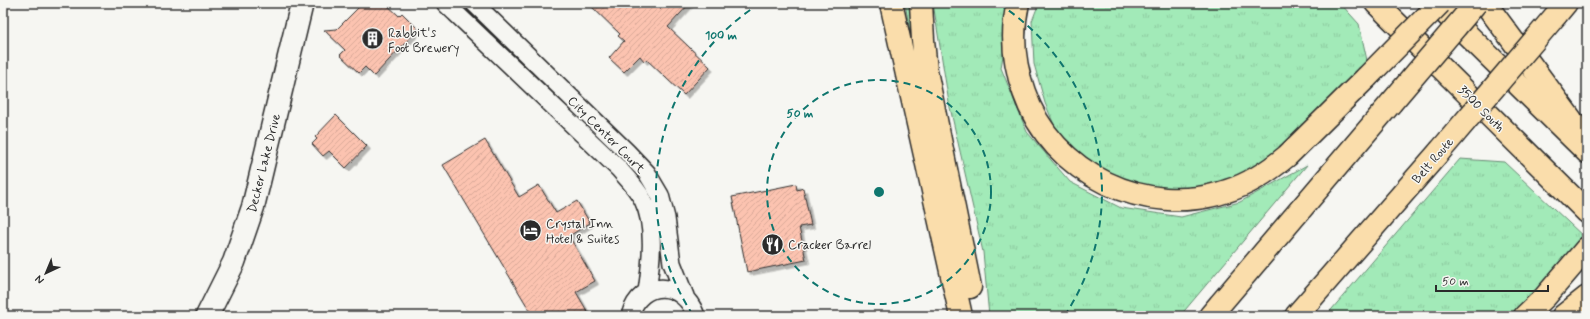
<svg xmlns="http://www.w3.org/2000/svg" width="1590" height="319" font-family="Mynerve,sans-serif">
	<style>
		.grass { fill: url(#grass-tufts); stroke: #668a72 }
		.building { fill: url(#building-hatch); stroke: #2b2b2b; filter: url(#shadow) }
		.lines { fill: none; stroke-linecap: round; stroke-linejoin: round }
		.street-casing { stroke: #2b2b2b; stroke-width: 20 }
		.secondary-casing { stroke: #2b2b2b; stroke-width: 25 }
		.primary-casing { stroke: #2b2b2b; stroke-width: 25 }
		.highway-casing { stroke: #2b2b2b; stroke-width: 25 }
		.street { stroke: #f6f6f2; stroke-width: 17 }
		.secondary { stroke: #f6f6f2; stroke-width: 22 }
		.primary { stroke: #faddab; stroke-width: 22 }
		.highway { stroke: #faddab; stroke-width: 22 }
		.highway-bridge-casing { stroke: #2b2b2b; stroke-width: 25; stroke-linecap: butt }
		.highway-bridge { stroke: #faddab; stroke-width: 22 }
		.ring { fill: none; stroke: #0f766e; stroke-width: 2; stroke-dasharray: 7 5 }
		.labels { text-anchor: middle; stroke-width: 3; stroke-linejoin: round; paint-order: stroke }
		.poi-label { font-size: 13px; fill: #2b2b2b; stroke: #f6f6f2; text-anchor: start }
		.street-label { font-size: 13px; fill: #2b2b2b; stroke: #f6f6f2 }
		.centre { fill: #0f766e; stroke: #f6f6f2; stroke-width: 2 }
		.ring-label { font-size: 12px; text-anchor: middle; font-weight: bold; fill: #0f766e; stroke: #f6f6f2; stroke-width: 3; stroke-linejoin: round; paint-order: stroke }
	</style>
	<defs>
		<pattern id="grass-tufts" width="24" height="20" patternUnits="userSpaceOnUse"><rect width="24" height="20" fill="#a2eab8"/><path d="M3 7l-1-3M5 7V3M7 7l1-3M15 17l-1-3M17 17v-4M19 17l1-3" fill="none" stroke="#8cc99e"/></pattern>
		<pattern id="building-hatch" width="6" height="6" patternUnits="userSpaceOnUse"><rect width="6" height="6" fill="#fcc3b0"/><path d="M-1 1l2-2M0 6l6-6M5 7l2-2" fill="none" stroke="#d8a898"/></pattern>
		<filter id="shadow"><feDropShadow dx="3.5" dy="3.5" stdDeviation="0" flood-color="#0004"/></filter>
	</defs>
	<rect width="100%" height="100%" fill="#f6f6f2"/>
	<filter id="ink" filterUnits="userSpaceOnUse"><feTurbulence type="fractalNoise" baseFrequency=".025" numOctaves="2"/><feDisplacementMap in="SourceGraphic" scale="8" xChannelSelector="R" yChannelSelector="G"/><feConvolveMatrix kernelMatrix="1 2 1 2 8 2 1 2 1" color-interpolation-filters="sRGB"/></filter>
	<g filter="url(#ink)">
		<path class="grass" d="M905,3H916V68Z
			M933,3H1011L1001,68L1027,132L1070,182L1121,208L1181,217L1240,202L1307,165L1180,316H989L983,252L949,103Z
			M1039,3H1340L1359,24L1368,65L1274,157L1222,188L1174,194L1108,175L1088,160L1057,132L1045,103L1034,64L1032,21Z
			M1460,159L1504,162L1585,238L1551,277L1511,316H1326Z"/>
		<path class="building" d="M363,3H385L399,16L402,13L418,29L374,76L365,67L359,73L340,55L345,50L324,30L337,29Z
			M588,3H690L668,27L710,67L684,95L646,59L644,61L640,56L624,72L609,58L624,41L618,36L620,34Z
			M336,115L367,146L346,168L329,151L323,156L312,144L317,139L315,137Z
			M485,140L519,197L539,185L556,213L577,201L590,223L569,236L595,281L576,292L590,316H533L443,165Z
			M796,184L797,190L803,188L811,225L799,227L806,260L747,272L732,197Z"/>
		<g class="lines">
			<defs>
				<path id="street" d="M445,3L618,168C627,178 637,188 643,200C656,226 651,264 647,292
					M474,3L627,152L647,173L660,195L666,218L672,263L685,296
					M630,316C640,278 684,280 696,316"/>
				<path id="secondary" d="M207,316L234,262L253,207L302,3"/>
				<path id="primary" d="M1376,3L1587,212
					M1435,3L1587,152"/>
				<path id="highway" d="M891,3L961,316
					M921,3L923,40L926,71L970,287
					M1018,3C1011,33 1014,64 1024,92C1052,174 1146,219 1227,191C1250,184 1269,171 1287,156L1367,77
					M1485,3L1587,141
					M1556,15L1566,3
					M1210,316L1391,103
					M1296,316L1440,151
					M1525,316L1545,297L1587,248
					M1563,316L1587,297"/>
			</defs>
			<use href="#street" class="street-casing"/>
			<use href="#secondary" class="secondary-casing"/>
			<use href="#primary" class="primary-casing"/>
			<use href="#highway" class="highway-casing"/>
			<use href="#street" class="street"/>
			<use href="#secondary" class="secondary"/>
			<use href="#primary" class="primary"/>
			<use href="#highway" class="highway"/>
			<defs>
				<path id="highway-bridge" d="M1367,77L1440,3
					M1391,103L1476,3
					M1440,151L1556,15"/>
			</defs>
			<use href="#highway-bridge" class="highway-bridge-casing"/>
			<use href="#highway-bridge" class="highway-bridge"/>
		</g>
	</g>
	<g class="ring">
		<circle cx="879" cy="192" r="112"/>
		<path d="M693 315A223 223 0 0 1 759 4M999 4A223 223 0 0 1 1065 315"/>
	</g>
	<defs>
		<symbol id="building-disc" viewBox="-11 -11 22 22"><circle r="9.5" fill="#2b2b2b" stroke="#f6f6f2"/><path d="M-4-6H4V6H1V3H-1V6H-4ZM-2.5-4.3h1.7v1.8h-1.7ZM.8-4.3h1.7v1.8H.8ZM-2.5-1h1.7V.8h-1.7ZM.8-1h1.7V.8H.8Z" fill="#fff"/></symbol>
		<symbol id="hotel-disc" viewBox="-11 -11 22 22"><circle r="9.5" fill="#2b2b2b" stroke="#f6f6f2"/><path d="M-6-4.5h1.5V1H6V5H4.5V3h-9V5H-6ZM-4 0a1.8 1.8 0 1 1 3.6 0ZM.5 0V-2.5h3Q6-2.5 6 0Z" fill="#fff"/></symbol>
		<symbol id="restaurant-disc" viewBox="-11 -11 22 22"><circle r="9.5" fill="#2b2b2b" stroke="#f6f6f2"/><path d="M-5-6h1v4h1v-4h1v4h1v-4h1v5L-1.5 .5V6h-2V.5L-5-1ZM5-6V6H3V1.5H1.5Q1.5-4 5-6Z" fill="#fff"/></symbol>
	</defs>
	<g fill-rule="evenodd">
		<use href="#building-disc" x="360" y="26" width="25" height="25"/>
		<use href="#hotel-disc" x="518" y="218" width="25" height="25"/>
		<use href="#restaurant-disc" x="760" y="232" width="25" height="25"/>
	</g>
	<g class="labels">
		<g class="poi-label">
			<text x="388" y="37">Rabbit's<tspan x="388" dy="15">Foot Brewery</tspan></text>
			<text x="546" y="228">Crystal Inn<tspan x="546" dy="15">Hotel &amp; Suites</tspan></text>
			<text x="788" y="249">Cracker Barrel</text>
		</g>
		<g class="street-label">
			<text transform="translate(1482 108) rotate(45)" y="5">3500 South</text>
			<text transform="translate(607 134) rotate(45)" y="5">City Center Court</text>
			<text transform="translate(1432 160) rotate(-49)" y="5">Belt Route</text>
			<text transform="translate(263 163) rotate(-76)" y="5">Decker Lake Drive</text>
		</g>
	</g>
	<circle cx="879" cy="192" r="6" class="centre"/>
	<g class="ring-label">
		<text x="721" y="39">100 m</text>
		<text x="800" y="117">50 m</text>
	</g>
	<rect width="1590" height="319" fill="none" stroke="#f6f6f2" stroke-width="16"/>
	<rect x="8" y="8" width="1574" height="303" fill="none" stroke="#2b2b2b" stroke-width="1.5" filter="url(#ink)"/>
	<g transform="translate(46 273) rotate(224)" stroke="#f6f6f2" stroke-width="3" paint-order="stroke">
	<path d="M0-3L7 15L0 10L-7 15Z" fill="#2b2b2b"/>
	<text y="-6" font-size="11" font-weight="bold" text-anchor="middle" fill="#2b2b2b">N</text>
	</g>
	<path d="M1436 285v6h112v-6" fill="none" stroke="#2b2b2b" stroke-width="2"/>
	<text x="1442" y="285" font-size="12" fill="#2b2b2b" stroke="#f6f6f2" stroke-width="3" paint-order="stroke">50 m</text>
</svg>
